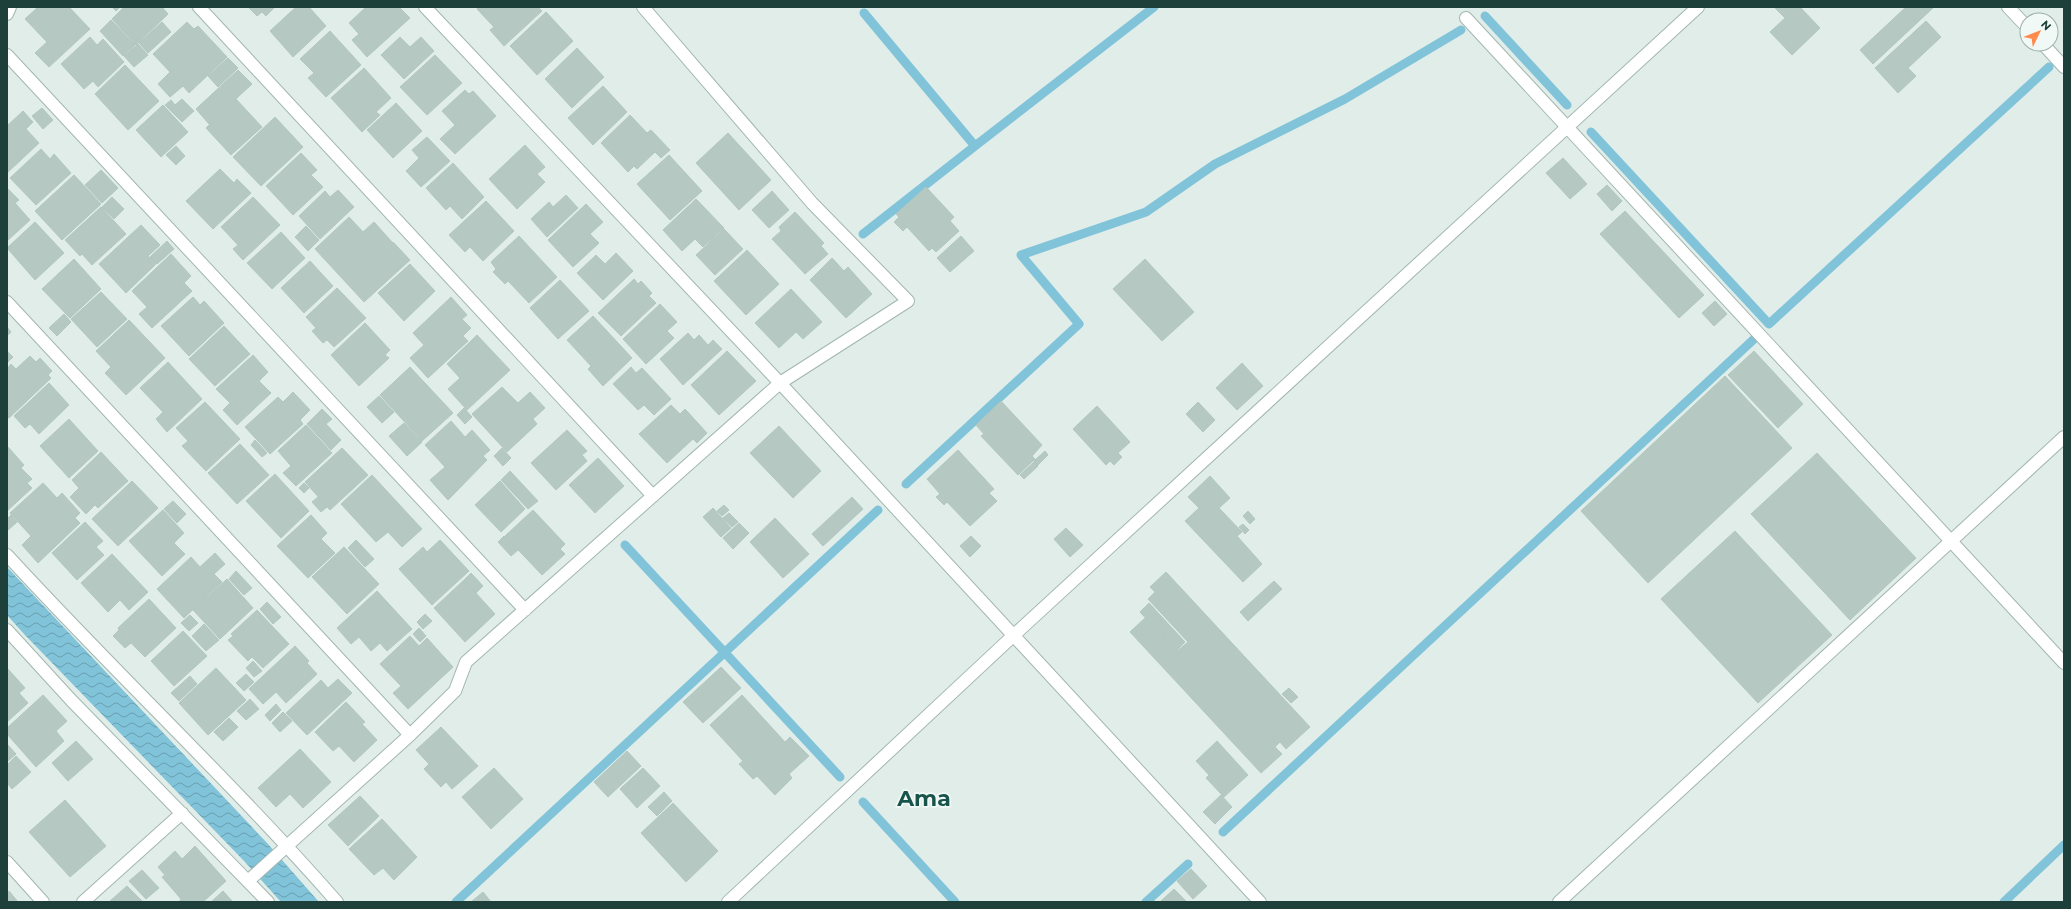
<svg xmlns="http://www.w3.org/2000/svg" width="2071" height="909" font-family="Montserrat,sans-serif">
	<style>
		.water { fill: url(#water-waves) }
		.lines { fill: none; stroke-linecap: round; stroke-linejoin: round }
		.stream { stroke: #81c3d9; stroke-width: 9 }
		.building { fill: #b5c8c2; stroke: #b2c7c1 }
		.minor-casing { stroke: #a2b6b1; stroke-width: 14 }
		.minor { stroke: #fff; stroke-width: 12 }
		.labels { text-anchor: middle; stroke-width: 3.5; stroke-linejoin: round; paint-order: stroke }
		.town-label { font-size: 22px; font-weight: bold; fill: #18544c; stroke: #f1f9f6 }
	</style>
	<defs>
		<pattern id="water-waves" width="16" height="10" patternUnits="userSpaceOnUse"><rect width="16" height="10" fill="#81c3d9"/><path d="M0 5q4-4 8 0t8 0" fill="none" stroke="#69a0b1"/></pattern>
	</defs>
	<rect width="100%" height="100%" fill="#e0ede9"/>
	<path class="water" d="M7,567L268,844L319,902H281L246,863L24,634L7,615Z"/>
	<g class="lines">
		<path class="stream" d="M864,13L975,146L1154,7
			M1485,16L1567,105
			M1591,132L1769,324L2049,67
			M863,234L975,146
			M906,484L1079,324L1021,255L1146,212L1215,164L1345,99L1461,30
			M625,545L840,777
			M863,802L955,902
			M1223,832L1753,340
			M456,902L878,510
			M1146,902L1188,864
			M2004,902L2064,845"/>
	</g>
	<path class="building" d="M38,7H69L90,29L49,67L35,53L47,42L25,19Z
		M112,7H120L116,11Z
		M124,7H162L168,14L136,45L112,19Z
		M248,7H275L266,16L262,12L257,16Z
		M296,7H309L326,26L293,57L270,31Z
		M366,7H399L410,18L367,57L352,40L359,34L349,23Z
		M479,7H538L542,11L504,46L490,30L494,27L477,9Z
		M1774,7H1800L1820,28L1792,55L1770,32L1785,18Z
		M1906,7H1934L1873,64L1860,50Z
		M546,12L573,41L537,75L510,46Z
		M111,20L135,45L123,56L100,31Z
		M1926,21L1941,37L1908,68L1916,76L1898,93L1875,68Z
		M162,22L171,32L148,53L139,43Z
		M187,22L194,29L198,26L227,57L189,93L183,86L170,97L158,84L170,72L153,54Z
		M330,31L361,65L326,97L308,78L314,73L300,59Z
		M90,37L97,45L103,39L124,62L98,87L93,81L84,89L61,64Z
		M400,37L410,47L421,37L434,51L404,79L381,55Z
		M138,44L148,55L134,67L124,56Z
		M577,48L604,77L572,108L545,79Z
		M435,55L462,83L427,115L400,87Z
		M228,58L238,68L218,87L208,76Z
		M125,65L159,101L128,130L95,94Z
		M364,68L391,98L376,112L380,115L362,132L331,98Z
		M238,70L252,84L209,124L196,109Z
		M603,86L627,112L593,145L568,118Z
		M465,90L469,94L473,91L496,116L455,154L440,139L455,125L442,111Z
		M182,99L194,111L182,122L165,105L171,100L175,105Z
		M236,99L262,127L231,155L206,128Z
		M396,103L422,131L393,158L367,130Z
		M163,105L188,132L161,157L136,130Z
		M42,108L53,120L43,129L32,116Z
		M23,111L33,122L26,129L39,143L7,173V126Z
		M630,115L647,133L651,130L670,150L661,158L655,152L637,169L634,166L628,172L601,143Z
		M275,117L303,147L261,186L233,157Z
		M728,133L771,180L739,210L696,163Z
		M427,137L450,161L421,187L406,171L419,158L412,150Z
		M525,145L545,167L537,174L545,182L517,209L489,179Z
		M176,146L185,156L176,165L166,155Z
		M41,149L50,159L54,154L71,173L36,205L10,178Z
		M301,153L317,170L311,175L323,187L293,215L266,186Z
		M669,155L702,191L670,220L637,184Z
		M1563,158L1587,184L1570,199L1546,173Z
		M453,163L484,197L462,219L450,206L446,210L426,188Z
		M220,169L234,183L237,179L251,193L213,229L186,201Z
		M101,170L118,188L102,203L85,185Z
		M74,175L101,204L62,240L35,211Z
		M1607,185L1622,201L1612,211L1597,194Z
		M926,187L954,217L950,221L959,231L936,252L932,248L929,251L907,227L903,231L894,222L899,217L896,214Z
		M7,188L19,200L15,203L30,220L7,241Z
		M338,190L354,207L320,239L299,216L325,191L330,197Z
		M772,191L789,210L769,228L752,210Z
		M566,195L578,208L547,237L531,219L549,202L553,207Z
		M112,197L124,209L114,219L102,207Z
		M253,197L280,225L243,260L233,249L238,245L221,227Z
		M696,199L724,228L703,247L695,239L682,251L663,230Z
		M486,201L514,231L483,261L470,247L465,252L449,235Z
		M586,204L603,222L590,234L599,243L573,267L548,240Z
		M101,207L126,234L92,265L82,254L80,256L65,240Z
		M1625,211L1704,295L1679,318L1600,234Z
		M795,212L824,243L821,246L828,254L805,274L772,239L781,231L779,227Z
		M349,217L382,252L393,242L410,260L364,302L315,249Z
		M35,222L64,253L35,280L7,248Z
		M374,222L392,242L382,251L363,232Z
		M141,225L160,245L148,256L156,264L126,293L99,264Z
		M306,226L319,240L308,251L295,237Z
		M724,229L743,249L715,275L696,255Z
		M281,232L305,258L272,289L247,263Z
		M519,236L557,277L529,303L508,281L505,284L493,272L496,269L491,262Z
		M961,236L974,251L950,272L937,258Z
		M167,241L174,249L157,264L150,257Z
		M747,250L779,284L746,315L714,281Z
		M616,253L633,271L603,300L577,273L596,255L605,264Z
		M171,254L191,276L184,283L192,291L152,328L139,314L147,307L132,291Z
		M832,258L844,271L848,267L872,294L846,318L810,280Z
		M74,259L101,289L70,318L42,289Z
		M1145,259L1194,312L1162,341L1113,289Z
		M310,261L333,286L304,313L281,288Z
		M410,264L435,291L404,321L378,293Z
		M634,279L638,284L641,281L652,293L649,296L656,303L621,336L598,313Z
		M560,280L589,311L558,339L530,308Z
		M337,288L366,318L334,347L327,340L323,343L312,331L316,328L306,317Z
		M791,289L822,322L803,339L796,332L779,348L755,323Z
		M101,292L127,319L97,347L71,319Z
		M193,297L200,305L204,301L224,323L189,356L161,326Z
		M451,297L467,315L462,319L471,328L463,336L468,341L428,378L410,358L424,345L413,333Z
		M1715,301L1727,314L1714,326L1702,313Z
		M660,304L677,322L667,331L674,338L646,364L623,339Z
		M64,314L71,322L57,336L49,328Z
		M593,316L632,358L603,386L588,369L591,366L567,340Z
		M129,320L165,358L126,395L105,373L111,367L96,351Z
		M365,323L390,350L385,355L389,358L359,386L331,355Z
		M224,326L250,354L215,386L189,359Z
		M7,327L11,332L7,336Z
		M688,333L694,340L699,335L708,345L713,340L722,349L683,385L660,359Z
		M477,335L510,370L467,410L448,389L460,378L447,364Z
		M7,351L13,357L7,363Z
		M727,351L756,381L719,415L691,385Z
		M1754,351L1803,404L1778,428L1728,375Z
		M253,355L268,372L259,381L271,393L237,425L223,410L230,403L216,389Z
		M30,356L36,362L40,358L52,371L48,375L51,378L9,418L7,416V369L11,364L16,369Z
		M168,362L202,399L167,432L156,419L163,412L140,388Z
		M1242,363L1263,386L1237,410L1216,388Z
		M410,367L453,413L422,441L380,395Z
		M631,367L636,373L642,368L671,399L654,415L644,405L638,410L613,384Z
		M1725,376L1792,448L1648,583L1581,511Z
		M49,383L69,405L39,434L30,424L25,428L14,416Z
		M502,387L518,403L530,392L545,408L533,419L537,424L507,452L472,414Z
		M293,392L310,410L300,420L303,424L270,454L245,427L278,397L283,402Z
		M379,396L394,412L382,423L367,407Z
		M1001,401L1042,445L1032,456L1035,459L1018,475L981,436L984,434L976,425Z
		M205,402L240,439L206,471L182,446L188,441L176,428Z
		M1198,402L1215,420L1203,432L1186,414Z
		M671,405L680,414L685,409L707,433L697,443L693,439L667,463L639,434Z
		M1097,406L1130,442L1118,453L1122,457L1114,465L1110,461L1106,465L1073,429Z
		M464,408L472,417L465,424L457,415Z
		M322,409L332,419L326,424L341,440L331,450L307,424Z
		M69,419L98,451L69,478L40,446Z
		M451,421L465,437L472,430L490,450L483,456L487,460L448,500L430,480L445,467L425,445Z
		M404,423L422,442L407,456L389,436Z
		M306,425L332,453L296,486L283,473L291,466L278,451Z
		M779,426L821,471L793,498L750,453Z
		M567,430L587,451L582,455L587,461L556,490L531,463Z
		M255,440L267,453L262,457L251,445Z
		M240,444L269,475L237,504L208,473Z
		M8,447L24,465L21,468L32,479L27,483L32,488L7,511Z
		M342,448L368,475L330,510L305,482Z
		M502,448L511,458L503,466L494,456Z
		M958,450L994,489L989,493L997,501L970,526L947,502L944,505L936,497L940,494L927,479Z
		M1045,451L1048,455L1038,465L1034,461Z
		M101,452L128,481L98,508L95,505L86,514L70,497L79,488L72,480Z
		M1817,453L1916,558L1850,620L1751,514Z
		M598,458L624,486L595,513L569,485Z
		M1034,462L1038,466L1024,479L1020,475Z
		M510,471L538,501L528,509L501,480Z
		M275,474L309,511L281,538L246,501Z
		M372,475L422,529L402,547L388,532L376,542L341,504Z
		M1210,476L1230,498L1219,508L1242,532L1237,536L1262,564L1243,582L1185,521L1199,508L1188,497Z
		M132,481L158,508L118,546L92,519Z
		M500,481L525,509L501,532L475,505Z
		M43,483L57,498L62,493L80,513L75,518L80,523L38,563L22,545L31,536L10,513Z
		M304,483L309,488L304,493L299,488Z
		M318,497L327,507L321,512L312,502Z
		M852,497L863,509L823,546L812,534Z
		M173,501L186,514L177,523L164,509Z
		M724,505L729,510L722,516L717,511Z
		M713,508L731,528L721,537L703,517Z
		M163,510L184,533L174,543L185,554L162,576L129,541Z
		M533,510L565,544L560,549L565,554L542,575L505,536Z
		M1248,511L1255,519L1250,524L1243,516Z
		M729,513L738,522L732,527L723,518Z
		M11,515L17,522L7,531V519Z
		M311,515L327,533L321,539L335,553L308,578L277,546Z
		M775,518L809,554L783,578L750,542Z
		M85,522L103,541L96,547L104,555L77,580L52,553Z
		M739,523L749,533L733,549L723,538Z
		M1243,524L1249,530L1245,534L1239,527Z
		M1066,528L1083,545L1070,557L1054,539Z
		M1735,531L1832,635L1758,703L1661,599Z
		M504,536L518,550L511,556L498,542Z
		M971,536L981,546L970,557L960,546Z
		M356,540L374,559L365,567L348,548Z
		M440,540L469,571L432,605L399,569L423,547L427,552Z
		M344,547L379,584L347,614L312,577Z
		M215,553L225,564L214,574L222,582L184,618L157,589L191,557L200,567Z
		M112,554L148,592L129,610L120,600L108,612L81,583Z
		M236,571L252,588L244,595L229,579Z
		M1166,572L1310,727L1286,749L1280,742L1275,747L1282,754L1261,773L1130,632L1145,618L1176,652L1188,642L1148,599L1155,592L1150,587Z
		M471,573L483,586L476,593L464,580Z
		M227,579L253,608L220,639L193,610Z
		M464,580L495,614L465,642L434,608Z
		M1274,581L1282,589L1248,621L1240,612Z
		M377,591L412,629L387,651L380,643L371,651L359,637L351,644L337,628Z
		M149,599L176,628L145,657L131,643L125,648L113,636L119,630L118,628Z
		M267,602L281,617L273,624L260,609Z
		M1149,603L1185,642L1176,651L1140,612Z
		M257,610L289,644L263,668L252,657L248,661L228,640L233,636L231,634Z
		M425,614L432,621L423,629L417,622Z
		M190,615L198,623L189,631L181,623Z
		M204,624L219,640L206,651L192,636Z
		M419,628L426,636L420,642L413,634Z
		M183,631L207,656L174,686L151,661Z
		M410,636L419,646L427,638L453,667L408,709L393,693L401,686L380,664Z
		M295,646L309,661L307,663L317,674L286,703L276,692L263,704L249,689Z
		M253,661L262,671L254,677L246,668Z
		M721,667L741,688L703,723L683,702Z
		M7,668L25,688L19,693L28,703L7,722Z
		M216,668L246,700L208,735L179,703Z
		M246,674L254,682L244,691L236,683Z
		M190,676L197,684L179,701L171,693Z
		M338,679L352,693L307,735L286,713L321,680L328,688Z
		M1289,688L1298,697L1291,703L1282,694Z
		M43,695L67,721L56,731L64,741L36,767L7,734V728Z
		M742,695L785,742L790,737L809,756L789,774L792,778L775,795L757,776L753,779L739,764L743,761L710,725Z
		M250,699L259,709L246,720L237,711Z
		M346,702L365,722L362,724L377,740L354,762L339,746L333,751L315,732Z
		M276,704L281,710L270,721L265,715Z
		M283,712L292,721L280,732L272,723Z
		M229,718L238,727L223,741L214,732Z
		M441,727L478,766L452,789L446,782L441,787L424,769L429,764L416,750Z
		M76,741L93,759L68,781L52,763Z
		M1217,741L1248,775L1224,797L1206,778L1209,775L1196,761Z
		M7,744L16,754L7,762Z
		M300,749L331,782L303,808L290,794L276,807L258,788Z
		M627,751L641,766L608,797L594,782Z
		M16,756L31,772L12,789L7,783V765Z
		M494,768L523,799L491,829L462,797Z
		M643,768L660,786L637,808L620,789Z
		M664,792L672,801L657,816L648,807Z
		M1221,795L1232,807L1215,824L1203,812Z
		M360,796L379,816L348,846L328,825Z
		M65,800L106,846L70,877L29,832Z
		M673,803L718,851L686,882L641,833Z
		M382,819L417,857L394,880L383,868L374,875L349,849Z
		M195,846L226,881L203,902H179L181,899L162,877L165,875L158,867L175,851L182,859Z
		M1191,869L1207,886L1193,899L1177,881Z
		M142,870L159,888L146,899L129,881Z
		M127,886L143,902H109Z
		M1174,889L1187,902H1160Z
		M9,891L18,902H7Z
		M223,891L233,902H211Z
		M483,892L491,902H471Z"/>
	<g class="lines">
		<defs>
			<path id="minor" d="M199,7L653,496
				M425,7L780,383L1260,902
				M2008,7L2027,27
				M7,14L10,7
				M1466,18L2064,663
				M2043,44L2064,67
				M7,55L525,610
				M7,302L410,735
				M7,555C115,673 232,782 337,902
				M7,630L71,700L268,902
				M7,862L43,902
				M248,881L410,735L455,691L466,662L780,383L908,301L812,203L643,7
				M83,902L182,813
				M728,902L1014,635L1698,7
				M1559,902L2064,437"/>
		</defs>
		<use href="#minor" class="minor-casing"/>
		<use href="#minor" class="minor"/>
	</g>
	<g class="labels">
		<g class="town-label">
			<text x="924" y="806">Ama</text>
		</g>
	</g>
	<rect width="2071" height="909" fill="none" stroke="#1e403a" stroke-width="16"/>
	<g transform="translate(2039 32) rotate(47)"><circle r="19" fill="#f1f9f6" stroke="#9dafab"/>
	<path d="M0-3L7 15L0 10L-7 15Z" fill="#ff8a4c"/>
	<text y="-6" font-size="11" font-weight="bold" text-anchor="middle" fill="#1e403a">N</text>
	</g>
</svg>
